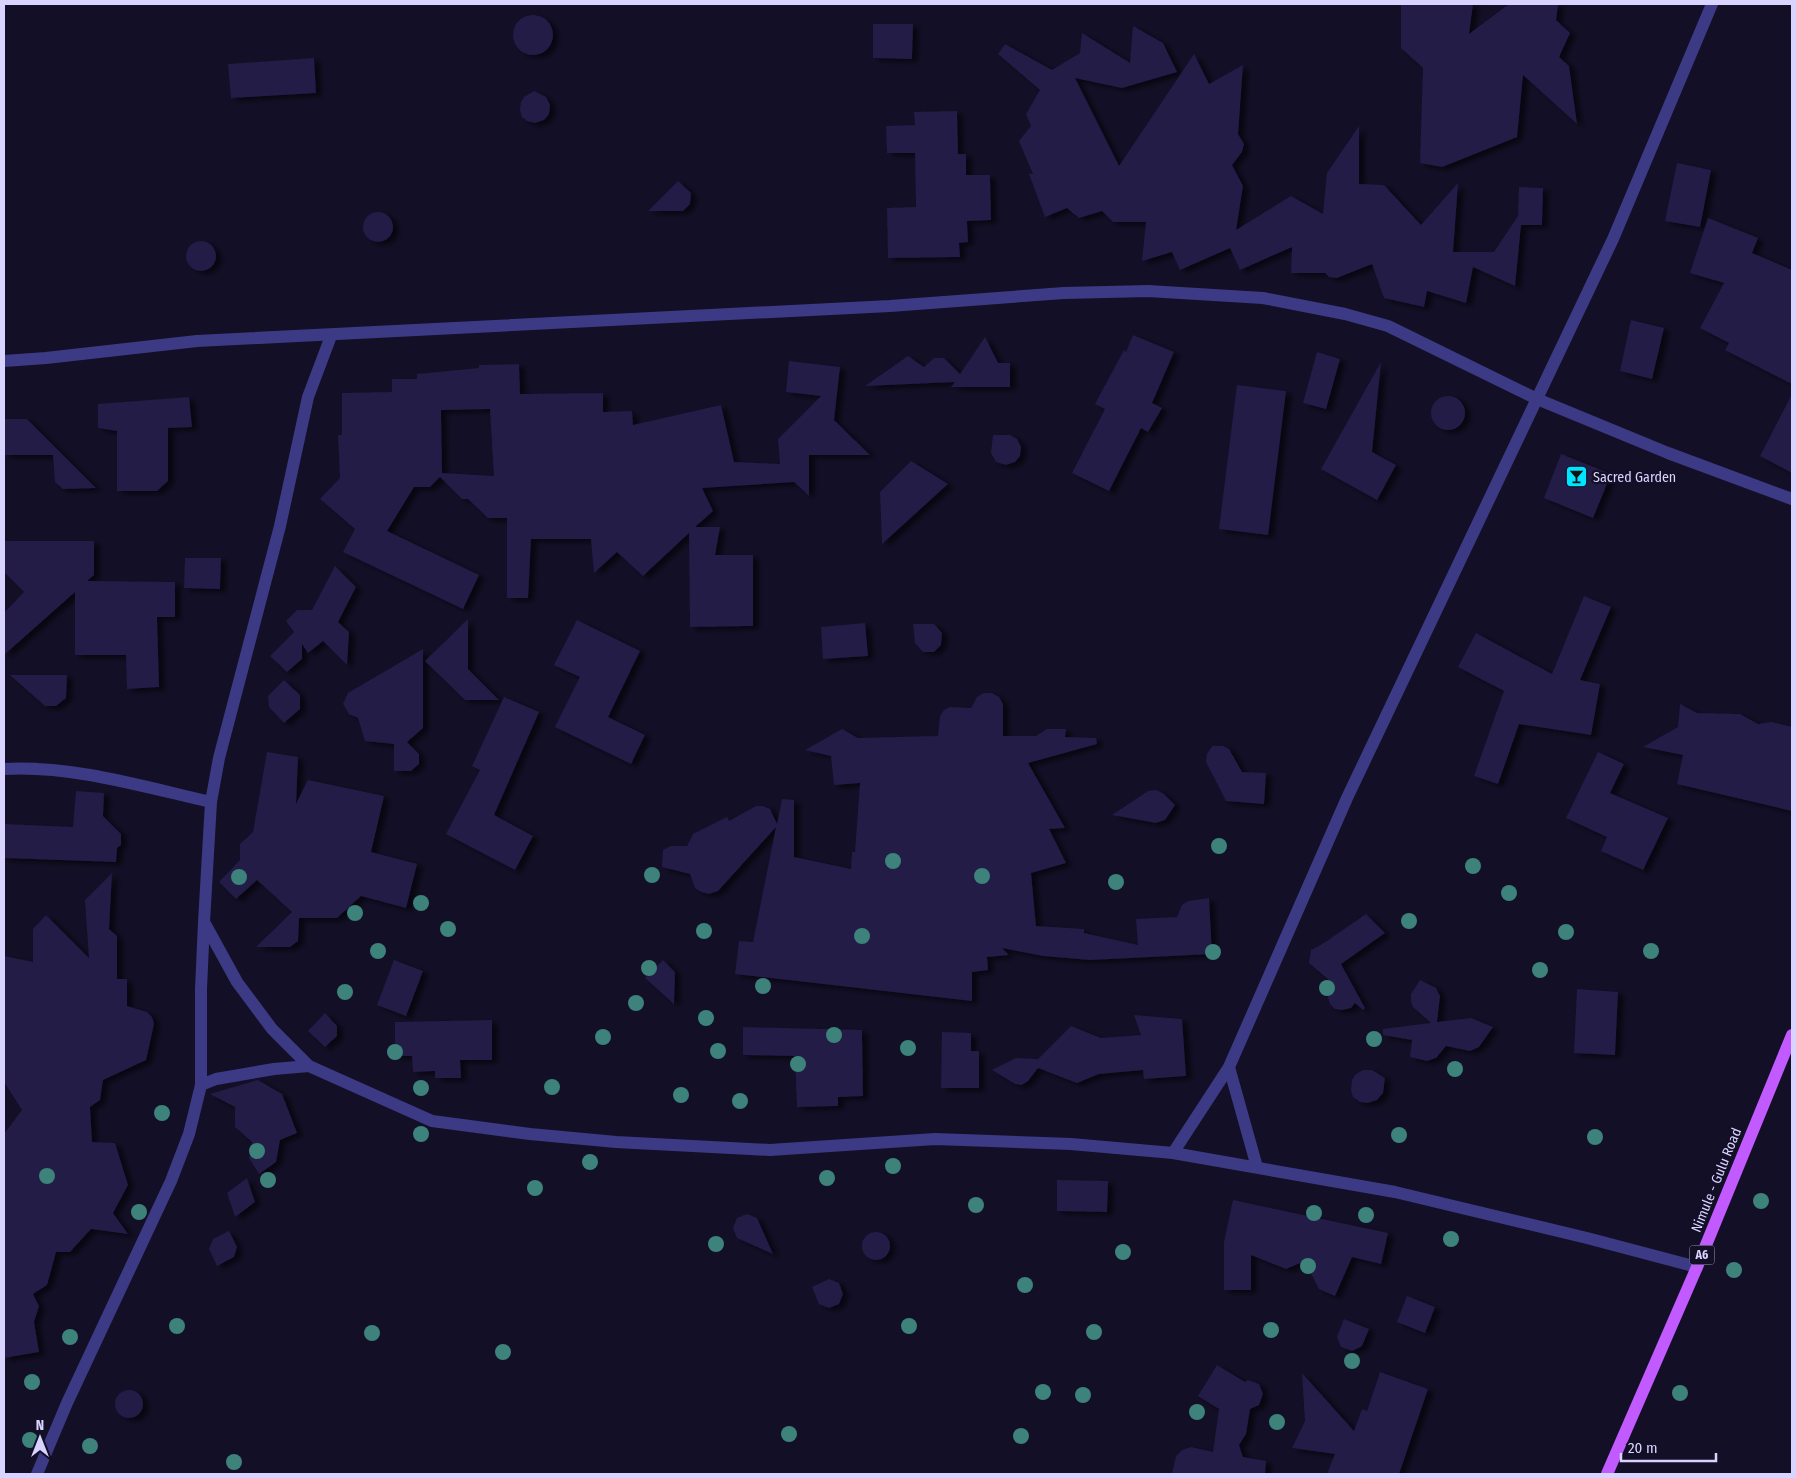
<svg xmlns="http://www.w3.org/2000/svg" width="1796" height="1478" font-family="'Fira Sans Condensed',sans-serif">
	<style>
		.building { fill: #241b47; fill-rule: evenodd; filter: url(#shadow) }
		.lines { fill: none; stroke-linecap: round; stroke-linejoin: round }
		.minor { stroke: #3d3a85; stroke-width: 12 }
		.tertiary { stroke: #3d3a85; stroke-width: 12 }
		.primary { stroke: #c25bff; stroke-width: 12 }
		.tree { fill: #3d827b }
		.labels { text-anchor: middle; stroke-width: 4.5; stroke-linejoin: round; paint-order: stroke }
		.shield { fill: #130f26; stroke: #9e99be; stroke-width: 1 }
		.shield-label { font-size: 12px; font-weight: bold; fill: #d9d4ff }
		.poi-label { font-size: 14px; fill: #d9d4ff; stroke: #130f26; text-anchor: start }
		.street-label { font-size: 14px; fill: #d9d4ff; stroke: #130f26 }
	</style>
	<defs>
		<filter id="shadow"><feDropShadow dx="5.5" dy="3" stdDeviation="2.5" flood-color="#0009"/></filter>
	</defs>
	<rect width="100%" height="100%" fill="#130f26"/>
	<path class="building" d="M1401,4H1473L1469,34L1509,4H1558L1556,20L1570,33L1559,57L1569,66L1577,124L1523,75L1517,137L1442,167L1420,163L1423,68L1401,48Z
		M513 35a20 20 0 1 1 40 0a20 20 0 1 1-40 0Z
		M873,24H913L912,59L873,58Z
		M1133,26L1163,43L1177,72L1122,88L1075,78L1119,166L1194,54L1209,84L1243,65L1238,134L1244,144L1242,152L1232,165L1243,186L1236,230L1291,196L1323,214L1327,173L1359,126V184L1384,185L1421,225L1458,183L1453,252H1494L1518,216L1519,187L1543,188L1542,225H1521L1515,286L1473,267L1466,303L1427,291L1424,307L1384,298L1372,264L1337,278L1329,277L1325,273H1291L1292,247L1240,270L1230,248L1180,270L1172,252L1142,261L1146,222H1113L1102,211L1079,218L1067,208L1045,217L1029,174H1033L1019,141L1031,126L1026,114L1040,90L998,54L1005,44L1052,70L1080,53L1082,33L1130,63Z
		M314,58L316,93L231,98L228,64Z
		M534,91L546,97L550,105L549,114L544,120L535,123L527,121L522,117L520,110L521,102L524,97Z
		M957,111L958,154H966V175H990L991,220L967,221L968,242L959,243L960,257L888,258L887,208L916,207L915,153H887L886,126L915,125L914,112Z
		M1677,163L1711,170L1700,227L1665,221Z
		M678,181L691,193L690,204L683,211H648Z
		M363 227a15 15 0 1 1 30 0a15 15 0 1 1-30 0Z
		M1708,218L1758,238L1752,253L1792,270V384L1725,350L1729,343L1700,328L1724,283L1690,273Z
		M186 256a15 15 0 1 1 30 0a15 15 0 1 1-30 0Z
		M1631,320L1664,328L1652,379L1620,371Z
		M1133,335L1174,352L1152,403L1162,408L1148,432L1141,428L1109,491L1072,473L1105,409L1095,404L1124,350L1126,352Z
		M985,337L998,363H1010V387H951L955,382L865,386L908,356L924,367L934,358H944L960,374Z
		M1317,352L1340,359L1326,409L1303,403Z
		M789,361L840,367L834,420L870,455H809V496L794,482L702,488L713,511L695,527H720L715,555H753V626L690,627L689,533L643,576L617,552L594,573L591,539H531L528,598H507V518H488L468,499H462L440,477L430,487H414L387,531L479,575L463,609L343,552L355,529L320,499L340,478L338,435H342V393L392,392V379H417V374L479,368V365L519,364L520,394L603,393V412L632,411L633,425L721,405L734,462L780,464L778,439L821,396L786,392ZM490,409L494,476L442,473L441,410Z
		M1381,362L1372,452L1396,465L1377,500L1321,469Z
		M1237,385L1286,391L1268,535L1219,529Z
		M1792,394V473L1760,456Z
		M1431 413a17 17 0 1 1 34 0a17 17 0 1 1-34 0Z
		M189,397L192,427L168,428V481L157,491H117V431L98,428V404Z
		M4,419H27L96,488L63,489L55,482L53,455H4Z
		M993,435H1010L1017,439L1021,447L1020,456L1015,462L1006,465L996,462L991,453Z
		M1561,454L1611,474L1593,518L1544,498Z
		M911,461L948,484L882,544L880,492Z
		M4,541H94V575L87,581L175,582V617H157L159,687L127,689L126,655H75V592L4,655V613L24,592L4,572Z
		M185,558H221L220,589L184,588Z
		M335,566L356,587L338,622L349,632L347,665L323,641L308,653L302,644V659L287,672L270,656L294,632L286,621L297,610H312Z
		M1584,596L1611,607L1580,680L1600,684L1591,735L1519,724L1498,784L1474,776L1504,691L1458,667L1476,633L1552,674Z
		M468,619V669L499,700H465L425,661Z
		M577,620L640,651L608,717L645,735L631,764L555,727L580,677L554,665Z
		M865,623L868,656L823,659L821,627Z
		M913,624H934L942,633L941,645L934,652H923L915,643Z
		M423,649V728L407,742L419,754V764L411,771H394V744L365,741L358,718L349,714L343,704L348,693Z
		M10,675H67L66,698L56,706H45Z
		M284,680L300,695V709L284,723L269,707L268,696Z
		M984,693H992L999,697L1003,704V736H1036L1047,729H1066L1065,737L1096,738L1097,744L1028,763L1065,828L1049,829L1066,863L1031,873L1036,926L1084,929V933L1138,945L1136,919L1177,917L1182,905L1188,901L1209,898L1212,954L1090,960L1043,956L1002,948L1009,955L987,957L988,970L972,972V1001L735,974L739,941L753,942L776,827L718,891L709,894L701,892L695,888L690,874L662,867L663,850L671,846H687L693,834L727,817L729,821L756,806H763L770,809L777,824L782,799L794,800V857L851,869L852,852H855L860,783L834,785L831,756L805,750L842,729L858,738L938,736L940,716L944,710L950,707L971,708L977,697Z
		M504,697L539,712L494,815L533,836L515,870L446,834L480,770L472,766Z
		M1680,704L1697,713L1740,714L1758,724L1772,722L1792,727V811L1677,784L1683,755L1643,747L1678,727Z
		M1212,746H1223L1229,749L1242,772L1266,773L1264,804L1226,801L1206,762L1207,754Z
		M267,752L298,757L296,804L308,780L384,796L371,852L417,864L406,908L361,896L337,918H299L298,941L290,947H256L292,912L257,880L236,899L219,882L240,860V844L253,832Z
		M1598,752L1624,764L1610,793L1668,818L1643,870L1601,851L1607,837L1566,818Z
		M1156,790L1164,794L1175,805L1165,820L1156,823L1112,815L1148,791Z
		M76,791L104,793L103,816L121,834V845L117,848L116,862L4,858V824L73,827Z
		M112,873L109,929L117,936V979H127V1006L147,1012L152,1017L154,1024L146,1060L103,1080L100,1100L90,1107L92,1142L115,1143L128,1185L113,1213L128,1234L91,1229L70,1252H56L47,1285L33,1294L39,1306L34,1322L39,1352L4,1358V1134L22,1110L4,1082V956L33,962V929L46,915L89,958L85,900Z
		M1366,914L1385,933L1341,964L1365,1008L1363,1010L1355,1003L1351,1008L1342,1010L1335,1009L1330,1004L1328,998L1329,980L1309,963L1311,950L1324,943Z
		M394,960L423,971L406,1016L377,1005Z
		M663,960L675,972L674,1004L645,978Z
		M1420,980L1436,988L1440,996L1437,1022L1471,1018L1493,1027L1479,1047L1470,1051L1446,1046L1436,1058L1427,1061L1410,1057L1412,1040L1383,1035V1029L1431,1023L1413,1007L1411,1002V994Z
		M1577,989L1618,992L1615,1055L1574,1053Z
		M325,1013L337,1026V1036L325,1047L308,1031Z
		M1134,1015L1182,1019L1186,1076L1144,1079L1143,1070L1099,1074L1077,1083L1038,1068L1028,1081L1022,1085L1015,1084L992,1070L1016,1058L1038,1059L1071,1026L1101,1038L1141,1035Z
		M492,1020V1060H460L461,1078H435V1071L413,1072L412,1056H395V1022Z
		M743,1027L862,1030L863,1096L838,1097V1106L797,1107L795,1056L743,1055Z
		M942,1032L971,1033V1051H979V1088H941Z
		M1363,1070H1372L1385,1078L1383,1093L1377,1100L1368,1103L1360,1102L1353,1097L1351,1090L1352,1080L1355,1075Z
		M258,1080L282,1094L297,1133L280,1140L276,1162L259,1174L249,1158L252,1142L235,1127V1107L210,1094Z
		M247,1178L255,1202L235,1217L227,1193Z
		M1057,1180L1108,1181L1107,1212L1057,1211Z
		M1233,1200L1388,1233L1381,1264L1352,1257L1335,1296L1319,1289L1305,1261L1286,1269L1251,1255V1290H1224V1242Z
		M747,1214L757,1218L773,1254L737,1238L733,1228L737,1218Z
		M229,1231L237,1247L234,1257L217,1266L209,1249L213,1239Z
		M862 1246a14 14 0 1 1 28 0a14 14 0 1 1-28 0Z
		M829,1279L839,1283L843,1294L839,1304L829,1308L819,1304L812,1287Z
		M1407,1296L1435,1307L1425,1333L1397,1322Z
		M1344,1319L1369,1329L1362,1346L1352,1351L1341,1347L1337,1337Z
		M1217,1365L1245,1382L1248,1380L1259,1384L1263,1394L1259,1405L1250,1409L1246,1434L1239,1445L1243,1457L1266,1461L1265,1474H1172L1176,1456L1182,1450L1191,1447L1213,1452L1219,1409L1198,1396Z
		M1380,1372L1428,1389L1399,1474H1327L1335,1454L1292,1448L1305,1421L1302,1373L1354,1431L1362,1409L1367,1411Z
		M115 1404a14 14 0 1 1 28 0a14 14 0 1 1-28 0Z"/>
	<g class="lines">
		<path class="minor" d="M4,769C72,765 144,787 211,802
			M309,1066L272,1029L237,982L204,922L211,802L219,758L280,526L308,397L331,336
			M1229,1067L1257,1167
			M201,1085L216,1079L274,1069L309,1066L432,1121L530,1134L616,1142L770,1150L935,1139L1071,1144L1173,1153L1395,1192L1587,1238L1697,1267
			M1173,1153L1229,1067L1347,798L1613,239L1712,4
			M37,1474L67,1403L171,1181L189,1134L201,1085V989L204,922"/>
		<path class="tertiary" d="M4,361L46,358L197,341L890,306L1064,293L1148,291L1263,298L1345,314L1388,326L1537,399L1668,453L1792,499"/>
		<path class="primary" d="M1607,1474L1697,1267L1792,1035"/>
	</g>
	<g class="tree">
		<circle cx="1219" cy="846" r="8"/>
		<circle cx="893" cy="861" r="8"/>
		<circle cx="1473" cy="866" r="8"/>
		<circle cx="652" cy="875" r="8"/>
		<circle cx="982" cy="876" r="8"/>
		<circle cx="239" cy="877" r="8"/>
		<circle cx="1116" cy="882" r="8"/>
		<circle cx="1509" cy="893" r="8"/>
		<circle cx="421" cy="903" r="8"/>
		<circle cx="355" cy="913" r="8"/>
		<circle cx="1409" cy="921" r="8"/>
		<circle cx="448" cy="929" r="8"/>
		<circle cx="704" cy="931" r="8"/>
		<circle cx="1566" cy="932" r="8"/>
		<circle cx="862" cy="936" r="8"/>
		<circle cx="378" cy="951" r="8"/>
		<circle cx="1651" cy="951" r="8"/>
		<circle cx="1213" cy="952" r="8"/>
		<circle cx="649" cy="968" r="8"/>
		<circle cx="1540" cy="970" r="8"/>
		<circle cx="763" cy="986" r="8"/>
		<circle cx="1327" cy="988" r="8"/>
		<circle cx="345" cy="992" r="8"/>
		<circle cx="636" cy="1003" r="8"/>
		<circle cx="706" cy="1018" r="8"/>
		<circle cx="834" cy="1035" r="8"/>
		<circle cx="603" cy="1037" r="8"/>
		<circle cx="1374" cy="1039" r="8"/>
		<circle cx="908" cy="1048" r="8"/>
		<circle cx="718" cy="1051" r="8"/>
		<circle cx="395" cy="1052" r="8"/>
		<circle cx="798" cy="1064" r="8"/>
		<circle cx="1455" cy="1069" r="8"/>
		<circle cx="552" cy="1087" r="8"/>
		<circle cx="421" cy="1088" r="8"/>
		<circle cx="681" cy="1095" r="8"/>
		<circle cx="740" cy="1101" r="8"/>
		<circle cx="162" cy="1113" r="8"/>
		<circle cx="421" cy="1134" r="8"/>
		<circle cx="1399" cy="1135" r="8"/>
		<circle cx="1595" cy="1137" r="8"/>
		<circle cx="257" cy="1151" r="8"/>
		<circle cx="590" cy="1162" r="8"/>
		<circle cx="893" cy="1166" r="8"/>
		<circle cx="47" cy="1176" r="8"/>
		<circle cx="827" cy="1178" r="8"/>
		<circle cx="268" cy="1180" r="8"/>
		<circle cx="535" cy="1188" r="8"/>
		<circle cx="1761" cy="1201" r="8"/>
		<circle cx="976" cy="1205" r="8"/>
		<circle cx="139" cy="1212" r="8"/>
		<circle cx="1314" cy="1213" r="8"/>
		<circle cx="1366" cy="1215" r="8"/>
		<circle cx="1451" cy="1239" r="8"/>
		<circle cx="716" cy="1244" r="8"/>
		<circle cx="1123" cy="1252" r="8"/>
		<circle cx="1308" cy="1266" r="8"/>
		<circle cx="1734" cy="1270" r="8"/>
		<circle cx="1025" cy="1285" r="8"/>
		<circle cx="177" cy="1326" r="8"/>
		<circle cx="909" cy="1326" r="8"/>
		<circle cx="1271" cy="1330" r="8"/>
		<circle cx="1094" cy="1332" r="8"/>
		<circle cx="372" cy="1333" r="8"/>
		<circle cx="70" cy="1337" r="8"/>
		<circle cx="503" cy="1352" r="8"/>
		<circle cx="1352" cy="1361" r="8"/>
		<circle cx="32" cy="1382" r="8"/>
		<circle cx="1043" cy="1392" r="8"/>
		<circle cx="1680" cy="1393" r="8"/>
		<circle cx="1083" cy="1395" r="8"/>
		<circle cx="1197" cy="1412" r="8"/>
		<circle cx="1277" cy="1422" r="8"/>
		<circle cx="789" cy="1434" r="8"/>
		<circle cx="1021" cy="1436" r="8"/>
		<circle cx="30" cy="1440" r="8"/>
		<circle cx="90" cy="1446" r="8"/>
		<circle cx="234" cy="1462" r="8"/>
	</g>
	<defs>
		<symbol id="bar-square" viewBox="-11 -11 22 22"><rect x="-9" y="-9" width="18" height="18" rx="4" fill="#00e5ff" stroke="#130f26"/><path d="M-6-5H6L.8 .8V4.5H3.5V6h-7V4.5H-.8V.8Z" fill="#111"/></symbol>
	</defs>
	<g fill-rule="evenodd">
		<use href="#bar-square" x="1564" y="464" width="25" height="25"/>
	</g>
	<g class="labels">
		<rect class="shield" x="1689.5" y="1245.5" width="25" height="19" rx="4"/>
		<g class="shield-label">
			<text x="1702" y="1259">A6</text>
		</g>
		<g class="poi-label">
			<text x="1593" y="482">Sacred Garden</text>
		</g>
		<g class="street-label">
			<text transform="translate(1716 1180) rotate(-68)" y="5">Nimule - Gulu Road</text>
		</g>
	</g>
	<rect width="1796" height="1478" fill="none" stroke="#d9d4ff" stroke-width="10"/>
	<g transform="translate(40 1438)" stroke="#130f26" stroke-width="4" paint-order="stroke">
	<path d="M0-4L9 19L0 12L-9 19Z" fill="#d9d4ff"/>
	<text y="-8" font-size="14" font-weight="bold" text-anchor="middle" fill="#d9d4ff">N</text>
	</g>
	<path d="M1621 1453v8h95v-8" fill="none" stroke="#d9d4ff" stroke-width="2.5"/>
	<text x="1628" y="1453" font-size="15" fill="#d9d4ff" stroke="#130f26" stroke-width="4" paint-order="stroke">20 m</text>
</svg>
